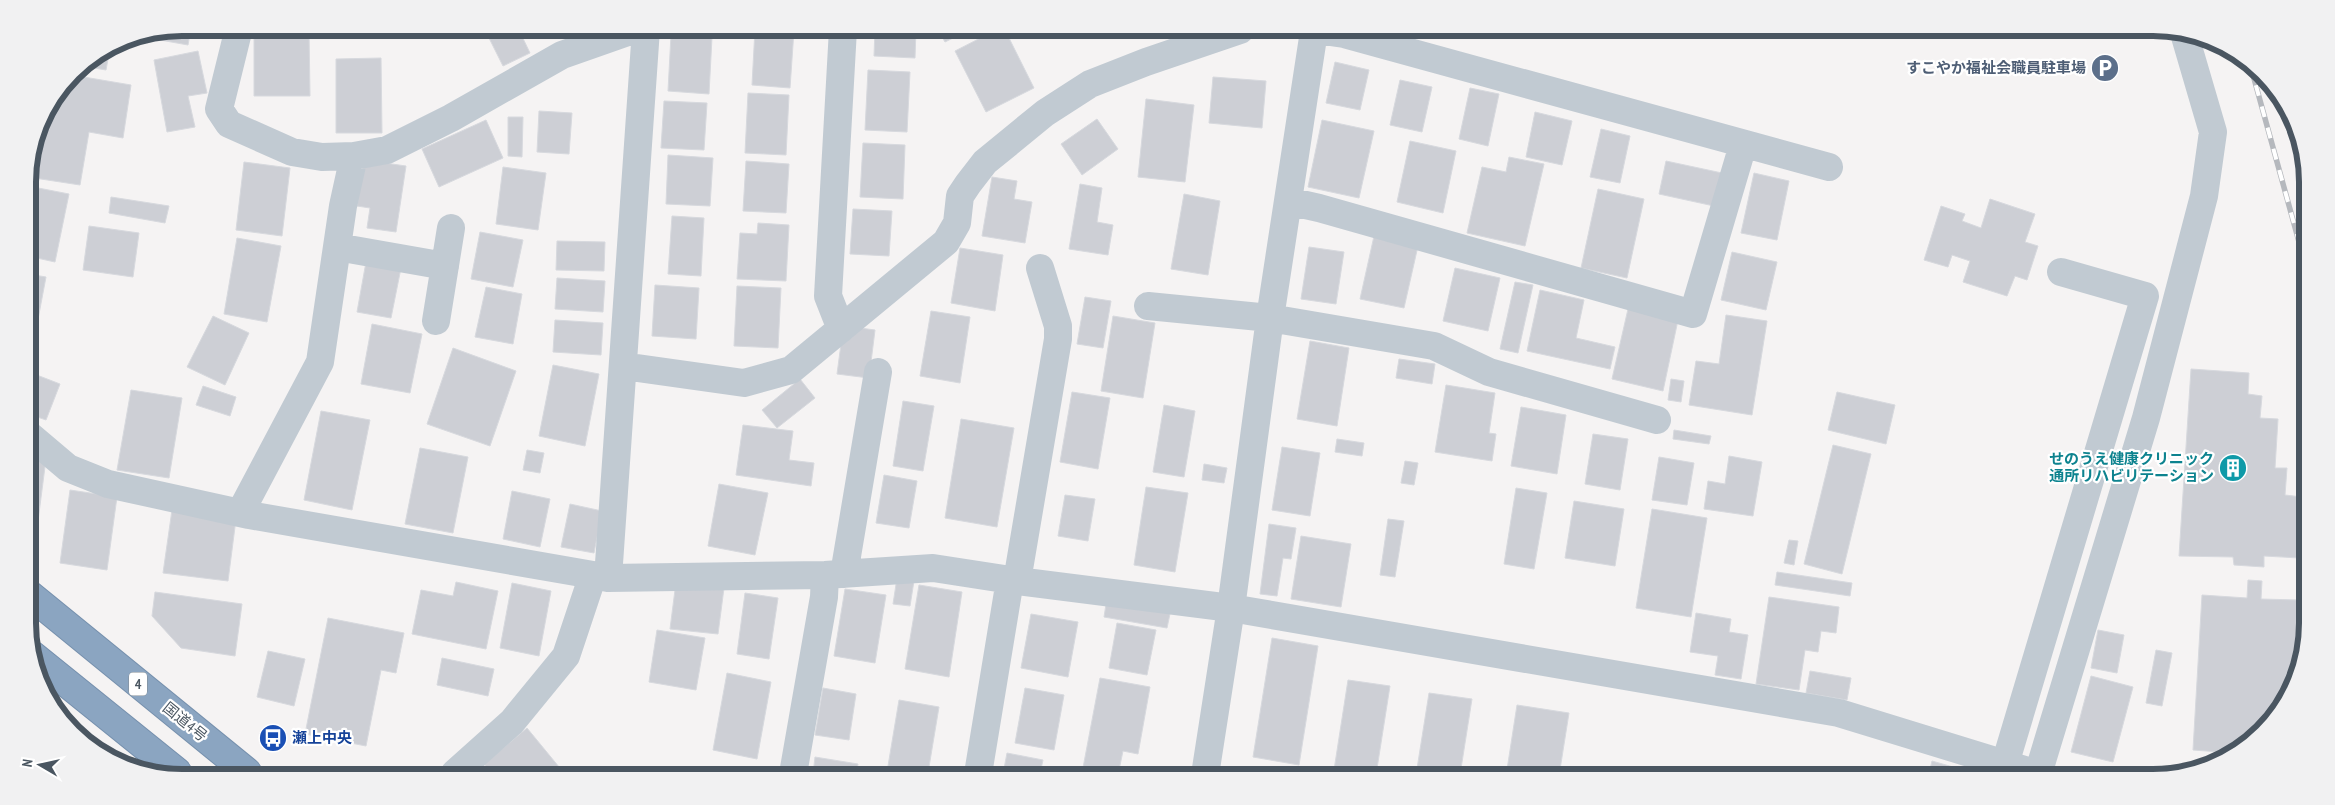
<svg xmlns="http://www.w3.org/2000/svg" width="2335" height="805" font-family="'PT Sans Narrow','Noto Sans JP',sans-serif">
	<style>
		.building { fill: #cdcfd5; stroke: #d7d9de }
		.lines { fill: none; stroke-linecap: round; stroke-linejoin: round }
		.highway-casing { stroke: #7690ad; stroke-width: 30 }
		.minor { stroke: #c1cad2; stroke-width: 28 }
		.highway { stroke: #8ba5c1; stroke-width: 28 }
		.rail-casing { stroke: #b5b8bd; stroke-width: 5.5 }
		.rail { stroke: #fff; stroke-width: 4; stroke-dasharray: 11; stroke-linecap: butt }
		.labels { text-anchor: middle; stroke-width: 4.5; stroke-linejoin: round; paint-order: stroke }
		.shield { fill: #fff; stroke: #808990; stroke-width: 1 }
		.shield-label { font-size: 14px; font-weight: bold; fill: #4a5661 }
		.service-label { font-size: 15px; font-weight: bold; fill: #4e5e75; stroke: #fff; text-anchor: end }
		.culture-label { font-size: 15px; font-weight: bold; fill: #0d838f; stroke: #fff; text-anchor: end }
		.street-label { font-size: 15px; fill: #4a5661; stroke: #fff }
		.transit-label { font-size: 15px; font-weight: bold; fill: #164399; stroke: #fff; text-anchor: start }
		.rim { fill: none; stroke: #4a5661; stroke-width: 6 }
	</style>
	<rect width="100%" height="100%" fill="#f5f3f3"/>
	<path class="building" d="M183,27L191,28L188,45L138,36Z
		M484,28H518L530,53L503,66Z
		M755,29L794,30L790,88L752,85Z
		M875,29H916L915,58L874,56Z
		M938,30H969L945,42Z
		M996,30H1005L1034,88L986,112L955,51Z
		M254,32H309L310,96H254Z
		M671,35L712,37L709,94L668,91Z
		M110,48L106,70L83,66Z
		M198,51L207,93L188,96L195,127L167,132L154,60Z
		M381,58L382,133H336V59Z
		M1335,62L1369,70L1360,110L1326,103Z
		M868,70L910,72L907,132L865,130Z
		M72,75L131,85L123,138L89,132L80,185L28,177L39,123Z
		M1213,77L1266,81L1262,128L1209,123Z
		M1400,80L1432,87L1422,132L1390,125Z
		M1470,88L1499,94L1488,146L1459,139Z
		M748,93L789,95L786,155L745,153Z
		M1146,99L1194,105L1185,182L1138,177Z
		M664,101L707,103L704,150L661,148Z
		M539,111L572,113L569,154L537,152Z
		M1535,112L1572,121L1562,165L1526,157Z
		M508,117H523L522,157L508,156Z
		M1097,119L1118,149L1082,175L1061,144Z
		M486,120L503,158L439,187L422,149Z
		M1322,120L1374,131L1359,198L1308,187Z
		M1601,129L1630,136L1620,183L1590,177Z
		M1410,141L1456,151L1443,213L1397,202Z
		M863,143L905,145L903,199L860,197Z
		M668,155L713,158L710,206L666,204Z
		M1509,157L1544,164L1525,246L1467,233L1482,167L1506,172Z
		M364,160L406,166L396,232L367,228L370,208L357,206Z
		M746,161L789,164L786,213L743,211Z
		M1666,161L1722,173L1714,206L1659,194Z
		M244,162L290,168L282,236L236,230Z
		M503,167L546,173L538,230L496,224Z
		M1754,173L1789,181L1777,240L1741,233Z
		M992,177L1017,181L1014,199L1032,202L1025,243L982,236Z
		M1080,184L1102,188L1097,222L1113,225L1108,255L1069,249Z
		M28,186L69,194L55,262L28,256Z
		M1598,189L1644,199L1627,278L1581,268Z
		M1184,194L1220,201L1208,275L1171,269Z
		M111,197L169,206L165,223L109,213Z
		M1990,199L2035,214L2025,242L2038,246L2027,280L2015,276L2007,296L1963,282L1970,261L1952,255L1948,267L1924,260L1941,206L1965,214L1962,221L1981,228Z
		M853,209L892,211L889,256L850,254Z
		M672,216L704,218L701,276L668,274Z
		M758,223L789,225L786,281L737,279L740,233L757,234Z
		M89,226L139,233L133,277L83,270Z
		M480,232L523,240L513,287L471,279Z
		M1374,236L1418,246L1404,308L1360,299Z
		M237,238L281,246L267,322L224,314Z
		M557,241L605,242L604,271L556,270Z
		M1309,247L1344,252L1336,304L1301,299Z
		M960,248L1003,255L995,311L951,303Z
		M1732,252L1777,262L1766,310L1721,300Z
		M366,262L401,268L391,318L357,312Z
		M1455,268L1500,278L1488,331L1443,321Z
		M28,274L46,277L32,351L29,350Z
		M557,278L605,281L603,312L555,309Z
		M1515,282L1533,285L1518,353L1500,349Z
		M655,285L699,288L696,339L652,336Z
		M737,286L781,288L778,348L734,346Z
		M486,287L522,294L513,344L475,337Z
		M1540,290L1584,300L1576,338L1615,347L1610,369L1527,351Z
		M1085,297L1111,301L1103,348L1077,344Z
		M1628,309L1678,320L1663,391L1612,379Z
		M931,311L970,317L960,383L920,376Z
		M1726,315L1767,321L1752,415L1689,405L1696,361L1719,364Z
		M213,316L249,333L225,385L187,367Z
		M1113,316L1155,323L1143,398L1101,391Z
		M555,320L603,323L601,355L553,352Z
		M372,324L422,334L410,393L361,384Z
		M860,328L875,330L869,378L837,374L841,344Z
		M1310,341L1349,348L1337,426L1297,419Z
		M453,348L516,371L490,446L427,424Z
		M1399,359L1435,364L1432,384L1396,378Z
		M553,365L599,374L585,446L539,436Z
		M2191,369L2249,373L2248,394L2262,396L2260,418L2278,419L2275,468H2287L2285,495L2302,497L2299,558L2264,556V567L2234,565L2233,557L2179,556Z
		M29,372L60,384L46,420L29,414Z
		M800,379L815,398L777,428L762,410Z
		M1671,379L1684,381L1681,402L1668,400Z
		M1446,385L1495,393L1489,433L1496,434L1492,461L1435,452Z
		M203,386L236,397L230,416L196,405Z
		M131,390L182,398L169,478L117,470Z
		M1072,392L1110,398L1098,469L1060,462Z
		M1837,392L1895,405L1886,444L1828,430Z
		M903,401L934,406L923,471L893,466Z
		M1164,405L1195,411L1184,477L1153,472Z
		M1521,407L1566,415L1557,474L1511,466Z
		M321,411L370,420L352,510L304,500Z
		M961,419L1014,428L997,527L945,518Z
		M743,425L793,431L789,460L814,463L811,486L736,475Z
		M1674,430L1711,436L1709,444L1673,439Z
		M1593,434L1628,439L1620,490L1585,484Z
		M1337,439L1364,443L1362,456L1335,452Z
		M1833,445L1871,454L1842,574L1804,564Z
		M1282,447L1320,453L1310,516L1272,510Z
		M420,448L468,457L453,533L405,524Z
		M527,450L544,453L540,473L523,470Z
		M1729,456L1762,462L1753,516L1704,509L1708,481L1725,484Z
		M29,457L46,459L38,521L30,520Z
		M1659,457L1694,463L1687,505L1652,500Z
		M1405,461L1418,463L1414,485L1401,483Z
		M1204,464L1227,468L1224,483L1202,480Z
		M884,475L917,481L909,528L876,523Z
		M719,484L768,493L755,555L708,546Z
		M1146,487L1188,493L1175,572L1134,565Z
		M1516,488L1547,493L1534,569L1504,564Z
		M70,490L117,497L107,570L60,563Z
		M512,491L550,499L540,547L503,539Z
		M1065,495L1095,499L1088,541L1058,536Z
		M1574,501L1624,509L1615,566L1565,558Z
		M570,504L602,511L594,553L561,547Z
		M1652,509L1707,518L1691,617L1636,608Z
		M172,510L236,519L228,581L163,573Z
		M1388,519L1404,521L1395,577L1380,575Z
		M1269,524L1296,528L1291,559L1283,558L1277,596L1260,594Z
		M1301,536L1351,544L1341,607L1291,599Z
		M1789,540L1798,541L1794,565L1784,563Z
		M1777,572L1852,583L1850,596L1775,585Z
		M897,578L914,581L910,606L893,604Z
		M2248,580L2262,581L2261,599L2299,600L2296,676L2281,708L2247,745L2234,753L2193,750L2202,595L2247,598Z
		M456,582L498,591L486,649L412,634L421,590L453,596Z
		M676,582L724,588L718,634L670,629Z
		M512,583L551,591L539,656L500,648Z
		M919,585L962,592L949,677L905,669Z
		M845,589L886,595L875,663L834,656Z
		M155,592L242,604L235,656L181,648L152,616Z
		M745,593L778,598L769,659L737,654Z
		M1769,597L1839,607L1836,633L1821,631L1818,652L1805,650L1799,690L1756,684Z
		M1107,598L1171,609L1167,628L1104,617Z
		M1696,613L1731,619L1729,632L1748,635L1741,679L1715,675L1718,656L1690,652Z
		M1031,614L1078,622L1068,677L1021,668Z
		M328,618L404,633L396,673L381,670L366,746L305,734Z
		M1117,623L1156,630L1147,675L1109,668Z
		M657,630L705,638L696,690L649,682Z
		M2098,630L2124,635L2117,673L2091,668Z
		M1272,638L1318,646L1299,765L1253,757Z
		M2156,650L2172,653L2162,706L2146,703Z
		M268,651L305,659L294,706L257,697Z
		M442,658L494,669L488,696L437,685Z
		M1810,671L1851,678L1847,700L1806,693Z
		M727,673L771,682L757,759L713,750Z
		M2091,676L2133,687L2113,762L2071,752Z
		M1100,678L1150,687L1138,754L1123,751L1118,775L1082,773Z
		M1348,680L1390,686L1376,775L1334,770Z
		M823,688L856,694L849,740L815,735Z
		M1025,688L1064,695L1054,750L1015,743Z
		M1429,693L1472,699L1460,775H1416Z
		M899,700L939,707L928,773L888,766Z
		M1517,705L1569,713L1559,776H1506Z
		M527,728L564,773H491L484,764Z
		M1007,753L1043,760L1040,774H1003Z
		M815,757L858,764L856,774H813Z
		M1932,761L1960,769L1958,777H1928Z"/>
	<g class="lines">
		<defs>
			<path id="highway" d="M30,595L247,772
				M32,655L177,772"/>
		</defs>
		<use href="#highway" class="highway-casing"/>
		<path class="minor" d="M239,28L219,109L229,124L292,152L322,157L354,156L387,150L451,118L562,55L636,29
			M1323,31L1344,34L1829,167
			M1288,201L1319,208L1693,314L1743,145
			M337,247L445,266
			M1148,306L1270,318L1434,346L1489,372L1657,420
			M436,321L451,228
			M841,329L828,296L843,29
			M623,366L744,383L791,370L946,242L957,223L960,196L968,184L985,162L1045,113L1090,84L1146,62L1240,30
			M29,435L68,468L108,484L249,515L593,575L608,578L825,575L933,568L1017,581L1231,608L1839,713L2038,774
			M240,513L320,362L343,206L354,156
			M844,574L878,372
			M608,578L646,29
			M1017,581L1058,339V326L1040,268
			M2005,764L2145,296L2061,272
			M455,773L512,722L566,656L593,575
			M793,774L824,597L825,575
			M978,774L1010,580
			M1205,775L1231,608L1270,318L1314,31
			M2035,777L2038,774L2146,418L2204,196L2213,132L2184,33"/>
		<use href="#highway" class="highway"/>
		<defs>
			<path id="rail" d="M2250,64L2304,260"/>
		</defs>
		<use href="#rail" class="rail-casing"/>
		<use href="#rail" class="rail"/>
	</g>
	<defs>
		<symbol id="parking-disc" viewBox="-11 -11 22 22"><circle r="9.5" fill="#5c6f8a" stroke="#fff"/><path d="M-3.5-5.5H1a3.5 3.5 0 0 1 0 7H-1V5.5H-3.5ZM-1-3.4V-.6H.8a1.4 1.4 0 0 0 0-2.8Z" fill="#fff"/></symbol>
		<symbol id="building-disc" viewBox="-11 -11 22 22"><circle r="9.5" fill="#0f9aa8" stroke="#fff"/><path d="M-4-6H4V6H1V3H-1V6H-4ZM-2.5-4.3h1.7v1.8h-1.7ZM.8-4.3h1.7v1.8H.8ZM-2.5-1h1.7V.8h-1.7ZM.8-1h1.7V.8H.8Z" fill="#fff"/></symbol>
		<symbol id="bus-disc" viewBox="-11 -11 22 22"><circle r="9.5" fill="#1a4fb4" stroke="#fff"/><path d="M-5-6H5V4H4V6H2V4H-2V6H-4V4H-5ZM-3.5-4V0h7V-4ZM-3.5 1.2v1.5H-2V1.2ZM2 1.2v1.5H3.5V1.2Z" fill="#fff"/></symbol>
	</defs>
	<g fill-rule="evenodd">
		<use href="#parking-disc" x="2089" y="52" width="32" height="32"/>
		<use href="#building-disc" x="2217" y="452" width="32" height="32"/>
		<use href="#bus-disc" x="257" y="722" width="32" height="32"/>
	</g>
	<g class="labels">
		<rect class="shield" x="129" y="672.5" width="18" height="23" rx="4"/>
		<g class="shield-label">
			<text x="138" y="689">4</text>
		</g>
		<g class="service-label">
			<text x="2086" y="73">すこやか福祉会職員駐車場</text>
		</g>
		<g class="culture-label">
			<text x="2214" y="464">せのうえ健康クリニック<tspan x="2214" dy="17">通所リハビリテーション</tspan></text>
		</g>
		<g class="street-label">
			<text transform="translate(185 722) rotate(39)" y="5">国道4号</text>
		</g>
		<g class="transit-label">
			<text x="292" y="743">瀬上中央</text>
		</g>
	</g>
	<path d="M0 0H2335V805H0ZM182 36H2153A146 146 0 0 1 2299 182V623A146 146 0 0 1 2153 769H182A146 146 0 0 1 36 623V182A146 146 0 0 1 182 36Z" fill="#f1f1f2" fill-rule="evenodd"/>
	<path class="rim" d="M182 36H2153A146 146 0 0 1 2299 182V623A146 146 0 0 1 2153 769H182A146 146 0 0 1 36 623V182A146 146 0 0 1 182 36Z"/>
	<g transform="translate(40 765) rotate(279)" stroke="#ffffff" stroke-width="4" paint-order="stroke">
	<path d="M0-4L9 19L0 12L-9 19Z" fill="#4a5661"/>
	<text y="-8" font-size="14" font-weight="bold" text-anchor="middle" fill="#4a5661">N</text>
	</g>
</svg>
